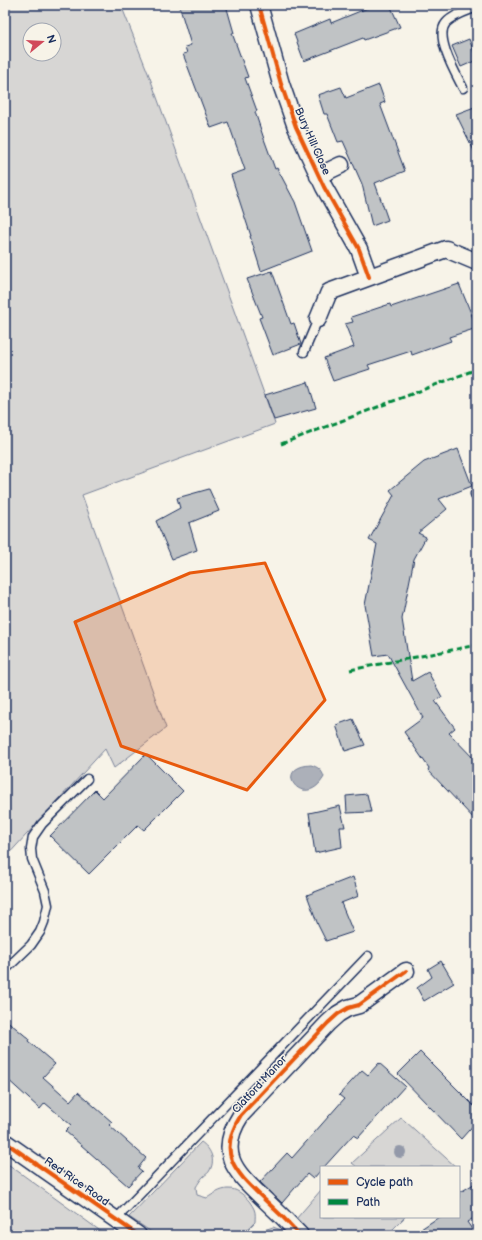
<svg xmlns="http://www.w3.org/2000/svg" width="482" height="1240" font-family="'Balsamiq Sans',sans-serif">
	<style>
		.green { fill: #d7d6d4; stroke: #798299; fill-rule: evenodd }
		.water { fill: #acb0b9; stroke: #727c95 }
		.building { fill: #c0c3c5; stroke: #1b2f5e }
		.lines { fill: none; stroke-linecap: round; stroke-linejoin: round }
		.lane-casing { stroke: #1b2f5e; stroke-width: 11 }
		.street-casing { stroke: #1b2f5e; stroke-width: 19 }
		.lane { stroke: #f7f3e8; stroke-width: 8 }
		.street { stroke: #f7f3e8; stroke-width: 16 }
		.quiet { stroke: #00873e; stroke-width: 3; stroke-dasharray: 6 3; stroke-linecap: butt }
		.cycleway-casing { stroke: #f7f3e8; stroke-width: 6 }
		.cycleway { stroke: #e8590c; stroke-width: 4 }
		.tree { fill: #9399a9 }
		.marked { fill: #e8590c; fill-opacity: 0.2; stroke: #e8590c; stroke-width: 3; stroke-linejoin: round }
		.labels { text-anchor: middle; stroke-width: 3; stroke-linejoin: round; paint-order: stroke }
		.street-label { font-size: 11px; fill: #1b2f5e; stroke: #f7f3e8 }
	</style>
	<rect width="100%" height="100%" fill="#f7f3e8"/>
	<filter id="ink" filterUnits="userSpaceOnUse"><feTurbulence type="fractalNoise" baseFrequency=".025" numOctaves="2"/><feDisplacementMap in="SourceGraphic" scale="8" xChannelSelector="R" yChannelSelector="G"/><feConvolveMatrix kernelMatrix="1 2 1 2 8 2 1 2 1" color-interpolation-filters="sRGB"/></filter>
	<g filter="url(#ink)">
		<path class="green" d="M5,5H121L150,78L275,424L82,495L166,728L114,768L105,749L5,858ZM30,30H54V54H30Z
			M401,1118L405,1121L456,1167H357L352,1163Z
			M201,1142C210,1148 216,1159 210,1170C209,1173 206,1174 203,1177C200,1180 198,1184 196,1187L197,1195L207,1198C213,1194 221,1189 228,1189C239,1188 250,1200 254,1209C256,1213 255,1218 255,1222L248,1229L240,1233L230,1232L215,1234L214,1235H156L129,1217Z
			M5,1162L106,1235H5Z
			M321,1190V1217H405L387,1235H310L296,1219Z
			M273,1227L284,1231L288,1235H255L264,1230Z"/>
		<path class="water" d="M311,765C318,767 322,770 324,777C304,812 270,767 311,765Z"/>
		<path class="building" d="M179,5H226L234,33H232L248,77L245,78L257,111L255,112L264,139L275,169L277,168L295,202L312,251L261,271L250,236H251L231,175L245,170L228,122L211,128L183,54L187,53L185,47L191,45Z
			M375,5H390L400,27L364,40L363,38L304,61L294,34L330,19L331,23Z
			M469,39L477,60L461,67L452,46Z
			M379,85L385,102L380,104L405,171L375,183L388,220L372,226L362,184L343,141L338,142L327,114H324L318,95L341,87L346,98Z
			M477,106V157L456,114Z
			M272,271L291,324L294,323L301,344L273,355L259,318L262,317L247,279Z
			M459,284L477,328L449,337L451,341L412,355L411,351L368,365L370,369L333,381L324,358L354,347L345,324L353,322L351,317L390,304L391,307Z
			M308,382L316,408L274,420L265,395Z
			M458,449L472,486L439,499L447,509L418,533L426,537L414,559L402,619L412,681L428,672L442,697L435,701L455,728L449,733L477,762V822L428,770L429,768L404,732L423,718L388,654L374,656L365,605L377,544L369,540L394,495L390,490L424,462Z
			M209,489L219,511L189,523L197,550L172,559L156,521L180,508L177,498Z
			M353,719L365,745L345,751L336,725Z
			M146,754L183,791L144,830L138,825L89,874L50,836L95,790L103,798Z
			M367,794L371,812L347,813L346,796Z
			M340,806L345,827H340L342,847L315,853L309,813Z
			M353,877L359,896L341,903L353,932L326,941L318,925L307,895Z
			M441,961L454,983L424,1001L417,988L432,977L428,969Z
			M5,1019L29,1039L28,1041L55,1064L43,1077L70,1101L78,1092L112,1122L109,1125L146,1158L138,1168L142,1171L128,1186L65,1131L71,1125L45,1103L40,1109L5,1077Z
			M420,1052L477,1109V1121L461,1139L398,1074Z
			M379,1063L405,1086L358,1138L353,1135L324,1167H321V1170L313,1179L307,1174L282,1203L260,1182L287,1153L292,1158L344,1099L339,1095L362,1070L368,1075Z
			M477,1182V1216L467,1222L476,1235H412L439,1217H459V1193Z"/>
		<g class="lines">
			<defs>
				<path id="lane" d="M463,88C456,74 434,37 446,23C453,15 467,11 477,7
					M304,352L318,319
					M475,494L477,499
					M5,970L31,945L40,932L44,922L48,905L45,891L32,859L31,849L33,837L42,824L87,779
					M116,1219L368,956"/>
				<path id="street" d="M259,5L281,84L296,127L324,187L359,249L369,277
					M318,176L341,165
					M318,319L329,292L446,249L477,262
					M5,1142L138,1235
					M300,1235C289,1223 277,1211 265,1200C237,1173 215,1155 241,1115L328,1023L338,1014L348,1008L359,1005L406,971"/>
			</defs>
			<use href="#lane" class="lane-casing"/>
			<use href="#street" class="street-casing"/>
			<use href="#lane" class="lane"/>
			<use href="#street" class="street"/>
			<path class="quiet" d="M281,444L477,369
				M350,670L477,645"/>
			<defs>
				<path id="cycleway" d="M259,5L281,84L296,127L324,187L359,249L369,277
					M5,1142L138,1235
					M300,1235C289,1223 277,1211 265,1200C237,1173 215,1155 241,1115L328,1023L338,1014L348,1008L359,1005L406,971"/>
			</defs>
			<use href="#cycleway" class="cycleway-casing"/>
			<use href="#cycleway" class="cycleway"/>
		</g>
		<circle class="tree" cx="400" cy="1152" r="6"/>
	</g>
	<path class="marked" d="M265,563L325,700L247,790L121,746L75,622L190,573Z"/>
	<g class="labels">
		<g class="street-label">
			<text transform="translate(313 141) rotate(66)" y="4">Bury Hill Close</text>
			<text transform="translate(259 1084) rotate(-47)" y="4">Clatford Manor</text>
			<text transform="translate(77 1181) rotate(35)" y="4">Red Rice Road</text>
		</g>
	</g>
	<rect width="482" height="1240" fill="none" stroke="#f7f3e8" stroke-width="20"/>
	<rect x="10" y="10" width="462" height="1220" fill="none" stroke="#1b2f5e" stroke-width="1.5" filter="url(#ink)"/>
	<rect x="320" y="1166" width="140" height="52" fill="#f7f3e8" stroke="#9fa5b1"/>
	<rect x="328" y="1179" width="20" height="6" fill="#e8590c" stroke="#9fa5b1"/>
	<text x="356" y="1186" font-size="12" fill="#1b2f5e">Cycle path</text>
	<rect x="328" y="1199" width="20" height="6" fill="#00873e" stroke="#9fa5b1"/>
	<text x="356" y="1206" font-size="12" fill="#1b2f5e">Path</text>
	<g transform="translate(42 42) rotate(72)"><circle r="19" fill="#f7f3e8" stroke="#9fa5b1"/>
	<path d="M0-3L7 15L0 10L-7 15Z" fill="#d1495b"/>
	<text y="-6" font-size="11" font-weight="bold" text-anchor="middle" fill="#1b2f5e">N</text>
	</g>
</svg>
